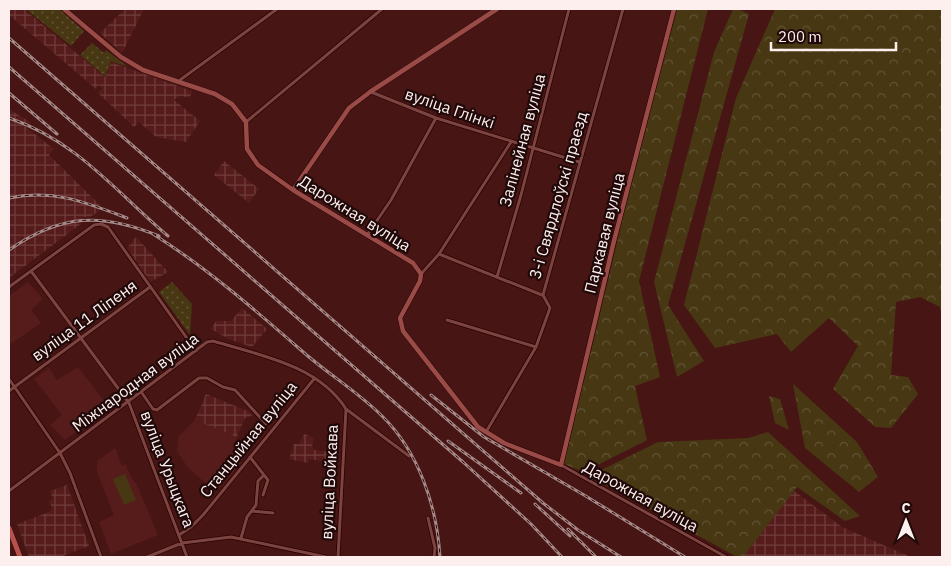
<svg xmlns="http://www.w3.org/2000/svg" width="951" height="566" font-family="'IBM Plex Sans',sans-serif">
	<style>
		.built { fill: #561c1b }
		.industrial { fill: url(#industrial-grid) }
		.grass { fill: url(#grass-dots) }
		.forest { fill: url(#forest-crowns) }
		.garden { fill: #473712 }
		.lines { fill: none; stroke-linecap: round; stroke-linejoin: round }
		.street-casing { stroke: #2b0001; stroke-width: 4.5 }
		.secondary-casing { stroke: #2b0001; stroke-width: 5.5 }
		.primary-casing { stroke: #2b0001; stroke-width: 6 }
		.street { stroke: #7b4440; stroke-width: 3 }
		.secondary { stroke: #984b47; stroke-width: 4.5 }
		.primary { stroke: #b6524e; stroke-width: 5 }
		.rail-casing { stroke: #a78887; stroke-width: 3 }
		.rail { stroke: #200a09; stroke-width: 1; stroke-dasharray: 4; stroke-linecap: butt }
		.labels { text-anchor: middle; stroke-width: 4.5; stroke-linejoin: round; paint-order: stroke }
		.street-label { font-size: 16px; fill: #fdefee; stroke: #200a09 }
	</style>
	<defs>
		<pattern id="industrial-grid" width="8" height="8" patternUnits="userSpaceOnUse" patternTransform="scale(1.25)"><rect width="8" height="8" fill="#561c1b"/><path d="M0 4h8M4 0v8" fill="none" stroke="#6f3d3c"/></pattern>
		<pattern id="grass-dots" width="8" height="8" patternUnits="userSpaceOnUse" patternTransform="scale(1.25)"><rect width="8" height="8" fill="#473712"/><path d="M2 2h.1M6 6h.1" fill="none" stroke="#625435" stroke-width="1.8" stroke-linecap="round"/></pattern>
		<pattern id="forest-crowns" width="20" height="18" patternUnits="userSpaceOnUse" patternTransform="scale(1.25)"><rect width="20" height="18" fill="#473712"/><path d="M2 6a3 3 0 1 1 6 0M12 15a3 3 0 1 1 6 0" fill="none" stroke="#625435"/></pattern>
	</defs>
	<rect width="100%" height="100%" fill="#471514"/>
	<path class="built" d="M28,282L43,299L31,310L41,323L12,343L9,340V296Z
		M78,367L109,407L65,440L50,425L62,415L34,379L49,368L57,380Z
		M195,420L237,437L233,455L241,463L216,492L188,468L177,451L178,437Z
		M115,448L122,466L125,464L133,481L136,483L158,535L111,554L99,522L114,515L97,472V461Z"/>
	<path class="industrial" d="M9,9H24L105,77L111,62L192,91L190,98L181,96L174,100L200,121L186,142L156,137L139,122L134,127L98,93L102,88L99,85L96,89L9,15Z
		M125,9H144L122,53L100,33Z
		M9,109L30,122L27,128L54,149L49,155L100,205L99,211L90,217H84L82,223L9,278Z
		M224,161L259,189L249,203L214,175Z
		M136,237L168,272L150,282L127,248Z
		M242,308L267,329L252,347L229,339L211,329L216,321H231Z
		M206,394L250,412L252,416L245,418L237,437L195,420Z
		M304,434L314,438L312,447L314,450L338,453V464L309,459L308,463L289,459L294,444H299Z
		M67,485L89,546L60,557H29L17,524L49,512L52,509L49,500L53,499L50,491Z
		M793,490L842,527L911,557H743Z"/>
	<path class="grass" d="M26,9H59L84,31L71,46Z
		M92,43L104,53L106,50L128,67L111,61L105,76L80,55Z
		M172,282L192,304L190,335L159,292Z"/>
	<path class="forest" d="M677,9H708L639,281L660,377L635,386L647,440L584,472L564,464L625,209Z
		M733,9H738L749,14L668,305L704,361L677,377L654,282L714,52Z
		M775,9H942V316L940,307L920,297L896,302L891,375L908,377L918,394L891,428L875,427L833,389L858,346L829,318L791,352L777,334L715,348L684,305L736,98Z
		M793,384L857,442L878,477L859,492L805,448Z
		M769,396L780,399L789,430L775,423Z
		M768,432L860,516L845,521L797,487L743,557H737L589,476L658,442L748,438Z"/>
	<path class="garden" d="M125,474L136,500L124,505L113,479Z"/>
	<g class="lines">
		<defs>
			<path id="street" d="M180,80L277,9
				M371,92L436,118L579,162
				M246,122L382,9
				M367,235L391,200L436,118
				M439,254L542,295
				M31,271L129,403L187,557
				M421,274L439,254L511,142
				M497,277L521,195L569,9
				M9,287L94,225L101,224L108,227L196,351
				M447,320L536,347
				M9,379L60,453L70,473L101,557
				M9,391L150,287
				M142,393L153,409L157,410L199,378H207L223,387L235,390L266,424
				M486,432L536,347L550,308L543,295L623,9
				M561,465L726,557
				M9,491L207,342L213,341C259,355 318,365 346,409L409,456
				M263,495L268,480L264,475
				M252,511L273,513
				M428,518L435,548L434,557
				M179,535L191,527L203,515L314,379
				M241,538L247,517L256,505L258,481L264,475L250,457
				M147,557L182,543L231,537L326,557
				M338,557L346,409"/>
			<path id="secondary" d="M64,9L121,57L143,70L215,94L232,104L246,122L247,149L258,165L293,190L413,263L421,274L420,281L400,318L403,331L478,427L504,443L561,465L614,241L674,9
				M293,190L349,108L370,92L497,9"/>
			<path id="primary" d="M9,528L20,557"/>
		</defs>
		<use href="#street" class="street-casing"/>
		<use href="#secondary" class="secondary-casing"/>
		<use href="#primary" class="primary-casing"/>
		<use href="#street" class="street"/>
		<use href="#secondary" class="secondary"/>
		<use href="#primary" class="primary"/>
		<defs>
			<path id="rail" d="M9,38L543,503L578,530L621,557
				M9,67L463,462L531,524L562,557
				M9,93L57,134
				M9,118C77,141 115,191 168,236
				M9,198C54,189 85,202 127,218
				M153,234C207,268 254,309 302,351C328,374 358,392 382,416C419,452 437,507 440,557
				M9,250C61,214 101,212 159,236
				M431,395L484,437L584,495L685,557
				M448,441L521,493
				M535,504L570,536
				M568,529L596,557"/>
		</defs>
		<use href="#rail" class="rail-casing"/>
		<use href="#rail" class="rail"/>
	</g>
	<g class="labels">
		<g class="street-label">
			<text transform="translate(450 108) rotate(19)" y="6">вуліца Глінкі</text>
			<text transform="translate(522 140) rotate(-75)" y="6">Залінейная вуліца</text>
			<text transform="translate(558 195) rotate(-74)" y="6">3-і Свярдлоўскі праезд</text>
			<text transform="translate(355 213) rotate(32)" y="6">Дарожная вуліца</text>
			<text transform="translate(604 233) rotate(-76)" y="6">Паркавая вуліца</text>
			<text transform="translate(84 320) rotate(-36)" y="6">вуліца 11 Ліпеня</text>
			<text transform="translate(135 382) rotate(-37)" y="6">Міжнародная вуліца</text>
			<text transform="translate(248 439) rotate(-51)" y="6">Станцыйная вуліца</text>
			<text transform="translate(168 469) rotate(69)" y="6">вуліца Урыцкага</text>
			<text transform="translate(329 482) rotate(-87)" y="6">вуліца Войкава</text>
			<text transform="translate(641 496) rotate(29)" y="6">Дарожная вуліца</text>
		</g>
	</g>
	<rect width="951" height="566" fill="none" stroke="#fdefee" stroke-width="20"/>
	<g transform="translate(906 521)" stroke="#200a09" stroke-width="4" paint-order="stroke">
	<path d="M0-4L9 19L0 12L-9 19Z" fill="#fdefee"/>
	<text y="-8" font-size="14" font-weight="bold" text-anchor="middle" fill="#fdefee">С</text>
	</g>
	<path d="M771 42v8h125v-8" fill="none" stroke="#fdefee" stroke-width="2.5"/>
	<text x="778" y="42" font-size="15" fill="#fdefee" stroke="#200a09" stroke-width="4" paint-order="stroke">200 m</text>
</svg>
